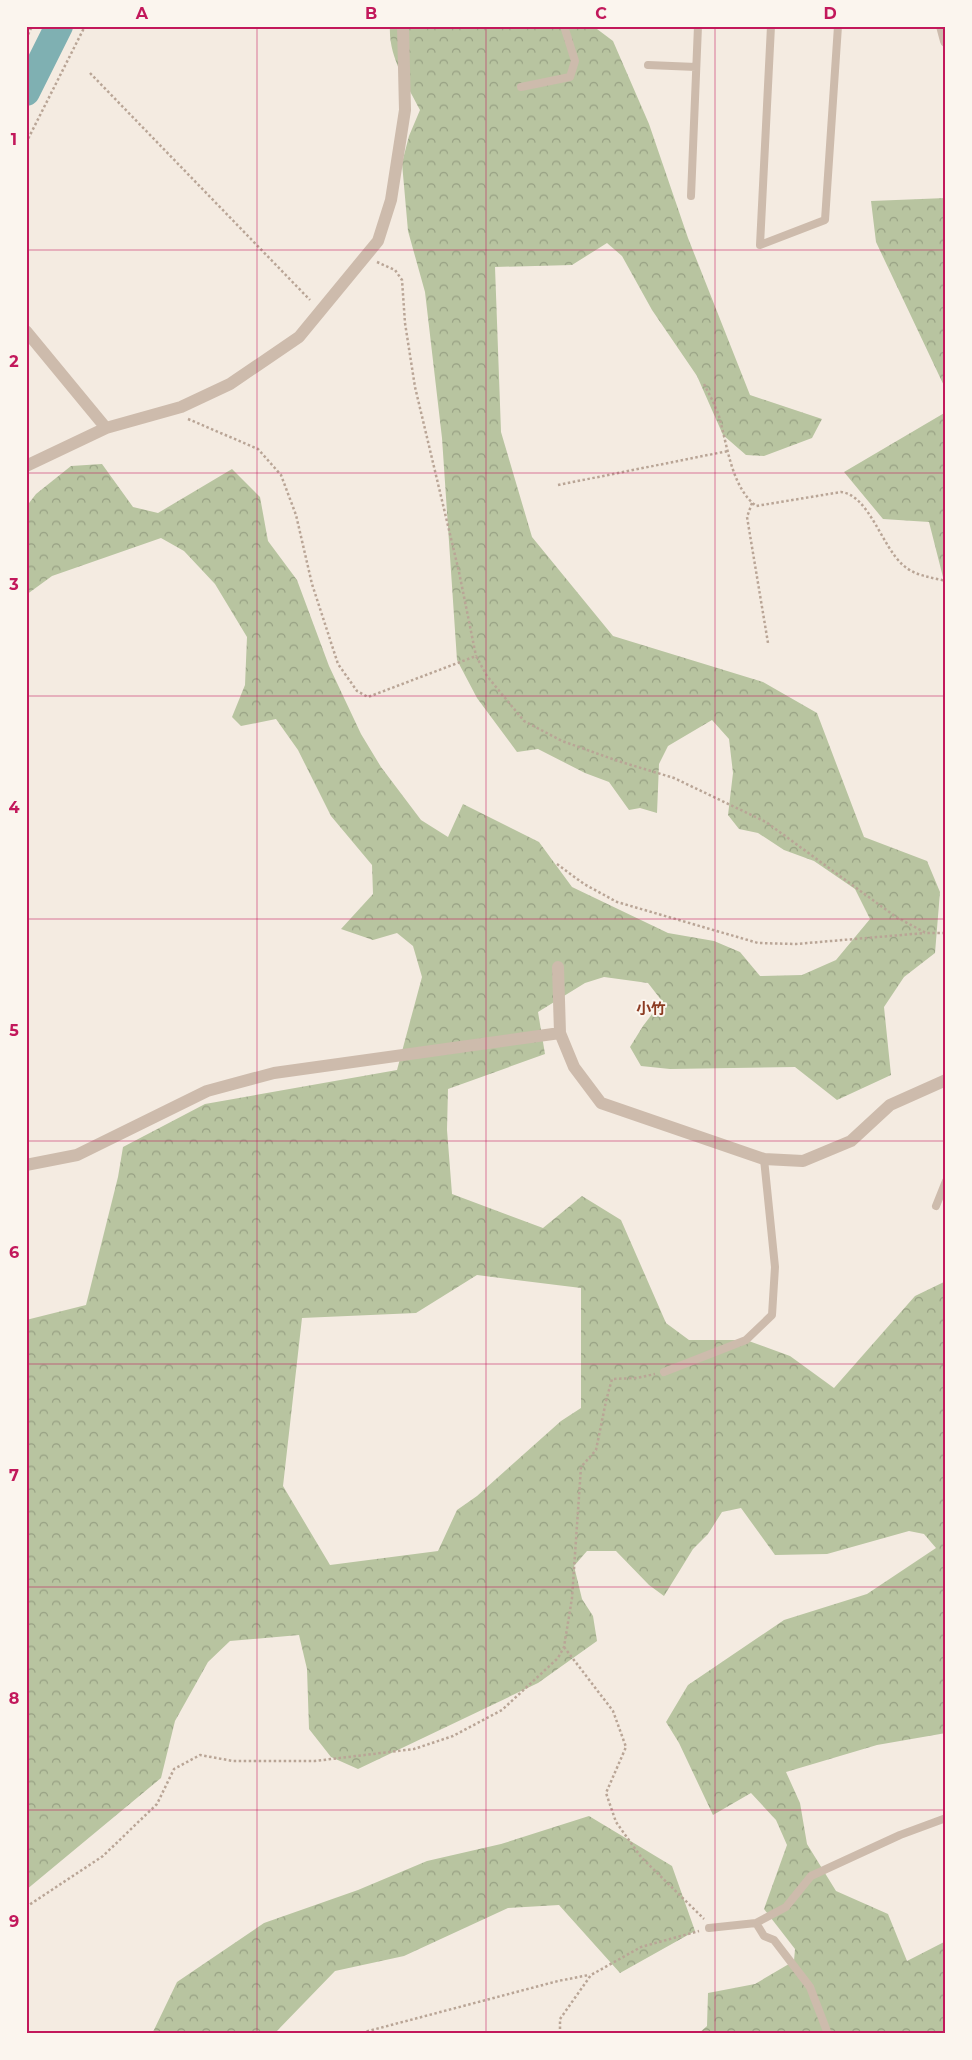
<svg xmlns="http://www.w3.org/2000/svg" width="972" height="2060" font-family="Montserrat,'Noto Sans JP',sans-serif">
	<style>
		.forest { fill: url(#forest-crowns); fill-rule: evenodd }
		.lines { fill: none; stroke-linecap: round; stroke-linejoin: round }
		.river { stroke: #7fb0b2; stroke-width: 28 }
		.path { stroke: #b9a596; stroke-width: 2.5; stroke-dasharray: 2.5 2.5; stroke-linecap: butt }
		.service { stroke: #cdbbac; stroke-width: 8 }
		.minor { stroke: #cdbbac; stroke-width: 12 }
		.grid { fill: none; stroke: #c2185b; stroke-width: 1; stroke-opacity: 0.55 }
		.labels { text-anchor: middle; stroke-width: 4; stroke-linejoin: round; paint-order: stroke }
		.quarter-label { font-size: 15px; font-weight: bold; fill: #8c3b22; stroke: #fbf5ee }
		.neatline { fill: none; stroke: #c2185b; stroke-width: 2 }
		.grid-label { font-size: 16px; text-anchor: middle; font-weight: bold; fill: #c2185b }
	</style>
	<defs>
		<pattern id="forest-crowns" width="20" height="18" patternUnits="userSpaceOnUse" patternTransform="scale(1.25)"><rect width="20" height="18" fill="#b8c4a0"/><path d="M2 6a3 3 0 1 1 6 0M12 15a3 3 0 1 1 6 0" fill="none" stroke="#97a083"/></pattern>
	</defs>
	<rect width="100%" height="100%" fill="#f4ebe1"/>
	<path class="forest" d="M390,26H587L597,29L613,41L649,124L688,238L750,395L822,419L812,438L764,456L746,455L723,435L697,376L652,310L622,256L607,243L572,265L495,267L501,432L532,537L613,636L763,682L817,713L864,837L927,861L940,892L935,953L904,977L884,1007L891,1075L837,1100L795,1067L670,1069L641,1066L630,1047L643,1026L662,1001L648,983L604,977L585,983L538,1012L545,1054L448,1089L447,1130L452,1194L543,1228L582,1196L621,1220L666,1323L689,1340H746L790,1356L834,1388L915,1296L946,1281V1733L877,1745L786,1772L800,1803L807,1844L836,1891L888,1914L907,1961L946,1941V2034H698L707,2026L708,1993L755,1984L794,1961L795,1949L764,1909L787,1845L776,1820L751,1793L713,1815L679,1743L666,1722L688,1685L784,1620L867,1594L936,1548L924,1534L909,1531L827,1554L775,1555L741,1508L722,1512L708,1534L693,1549L664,1596L649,1585L616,1551H587L574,1566L582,1599L593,1616L597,1641L538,1683L358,1769L331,1757L309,1729L307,1669L299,1635L230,1641L208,1662L175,1721L161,1778L26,1890V1320L86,1305L118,1177L123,1147L205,1104L397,1070L422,977L413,946L397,933L373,940L341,929L373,894L372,865L331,816L298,750L276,719L241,726L232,717L245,685L247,637L215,584L184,551L161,538L52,576L26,595V507L36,494L71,466L102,464L133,507L158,513L232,469L260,497L268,541L297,580L329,666L361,734L381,767L421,820L448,837L463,804L539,842L572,887L668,933L714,941L740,952L760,976L802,975L836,960L870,919L855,889L814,861L784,850L758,833L739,829L728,815L733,773L729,739L712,720L668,746L659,764L657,813L640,808L629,810L609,782L585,773L538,749L517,752L477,698L457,660L442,438L425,292L408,231L402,163L409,136L420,110C407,84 388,56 390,26ZM477,1275L581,1288V1408L561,1421L477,1496L457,1510L438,1551L330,1565L283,1486L302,1318L416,1313Z
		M946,198V390L876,242L871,201Z
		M946,412V589L929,522L883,519L844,472Z
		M589,1816L672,1866L695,1931L620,1973L559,1905L508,1908L404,1956L335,1971L274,2034H152L177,1982L264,1923L358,1890L427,1861L501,1844Z"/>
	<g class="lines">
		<path class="river" d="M26,92L59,26"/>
		<path class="path" d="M26,39L32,26
			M90,73L310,300
			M26,143L85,26
			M377,262L395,270L402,280L405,323L415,387L459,572L476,656
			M704,384C710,396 717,408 720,420C728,449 732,487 756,506L841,492C869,495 882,547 903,565C915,576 930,577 946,581
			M188,419L258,449L281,475L296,515L312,584L338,664L357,691L368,697L476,656L487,676L524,721L562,741L618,761L674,778L766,822L896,917L926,933H946
			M558,485L728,451
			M752,503L747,517L768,643
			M557,864L584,884L617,902L758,943L796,944L925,933
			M564,1647L613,1711L626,1747L606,1793L616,1822L641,1857L704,1919
			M26,1907L103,1856L157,1804L174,1769L200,1755L233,1761H315L414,1749L453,1736L502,1710L558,1658L564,1647L572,1598L581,1467L596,1450L606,1401L612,1379L637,1378L655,1374
			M357,2034L558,1981L589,1975
			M560,2034V2019L591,1975L641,1947L699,1931"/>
		<path class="service" d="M771,26L760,245L825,220L838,26
			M648,65L696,67
			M521,87L570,77L575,61L564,26
			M691,196L698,26
			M936,1206L946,1181
			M664,1372L746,1340L772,1315L775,1267L764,1159
			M756,1923L764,1936L774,1940L810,1987L828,2034
			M709,1928L756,1923L786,1907L811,1876L900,1835L946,1818"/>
		<path class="minor" d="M942,26L946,41
			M26,331L106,428L181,407L230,384L299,337L378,241L391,200L405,110L403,26
			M26,466L106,428
			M558,967L560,1033L574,1067L601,1103L764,1159L803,1161L851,1141L890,1105L946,1080
			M26,1165L77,1155L207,1091L274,1073L560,1033"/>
	</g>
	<path class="grid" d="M257,26V2034M486,26V2034M715,26V2034M26,250H946M26,473H946M26,696H946M26,919H946M26,1141H946M26,1364H946M26,1587H946M26,1810H946"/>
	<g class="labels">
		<g class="quarter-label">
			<text x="651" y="1014">小竹</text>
		</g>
	</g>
	<rect width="972" height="2060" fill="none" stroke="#fbf5ee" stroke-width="55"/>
	<rect x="28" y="28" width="916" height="2004" class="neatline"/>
	<g class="grid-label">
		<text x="142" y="19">A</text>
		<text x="371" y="19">B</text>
		<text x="601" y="19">C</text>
		<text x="830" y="19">D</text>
		<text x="14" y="145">1</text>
		<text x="14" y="367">2</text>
		<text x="14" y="590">3</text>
		<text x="14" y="813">4</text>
		<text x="14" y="1036">5</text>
		<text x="14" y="1258">6</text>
		<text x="14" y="1481">7</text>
		<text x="14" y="1704">8</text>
		<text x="14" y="1927">9</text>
	</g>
</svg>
